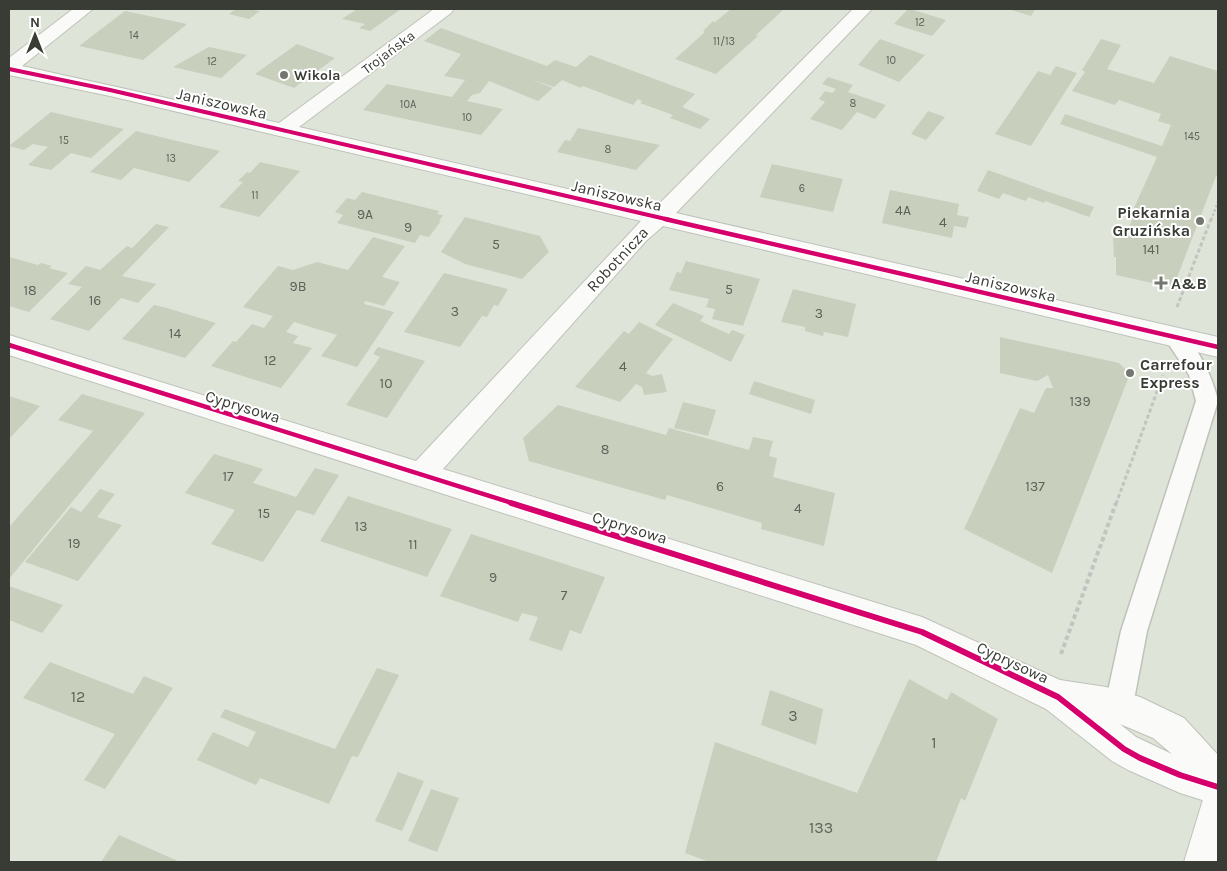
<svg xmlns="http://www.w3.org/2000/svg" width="1227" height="871" font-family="Karla,sans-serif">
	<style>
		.building { fill: #c8cfbd }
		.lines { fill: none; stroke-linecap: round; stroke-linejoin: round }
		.lane-casing { stroke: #bec2b9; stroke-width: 3 }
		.street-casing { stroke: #bec2b9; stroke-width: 2 }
		.secondary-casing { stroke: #bec2b9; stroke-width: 2 }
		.path-far2 { stroke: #c2c4c0; stroke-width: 2.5; stroke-dasharray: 2.5 2; stroke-linecap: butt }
		.path-far1 { stroke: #c2c4c0; stroke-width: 3; stroke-dasharray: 4 2.5; stroke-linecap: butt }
		.path { stroke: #c2c4c0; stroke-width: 4; stroke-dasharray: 4.5 3; stroke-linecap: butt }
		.lane { fill: #fafbf9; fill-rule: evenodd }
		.street { fill: #fafbf9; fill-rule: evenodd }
		.secondary { fill: #fafbf9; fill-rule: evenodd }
		.cycleway-far2-casing { stroke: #fff; stroke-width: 6 }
		.cycleway-far1-casing { stroke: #fff; stroke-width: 8 }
		.cycleway-casing { stroke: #fff; stroke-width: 9 }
		.cycleway-far2 { stroke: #d6006c; stroke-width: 4 }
		.cycleway-far1 { stroke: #d6006c; stroke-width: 4.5 }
		.cycleway { stroke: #d6006c; stroke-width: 6 }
		.poi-dot { fill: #73776e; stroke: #fff; stroke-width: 2 }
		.labels { text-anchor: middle; stroke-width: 4; stroke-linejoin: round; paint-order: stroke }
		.far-number-label { font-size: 11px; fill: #5e6258 }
		.far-street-label { font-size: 14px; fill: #393c35; stroke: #fff }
		.far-poi-label { font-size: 14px; font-weight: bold; fill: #393c35; stroke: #fff; text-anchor: start }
		.number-label { font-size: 14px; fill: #5e6258 }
		.street-label { font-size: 16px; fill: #393c35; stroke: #fff }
		.poi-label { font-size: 16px; font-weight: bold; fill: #393c35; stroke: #fff; text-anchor: start }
		.near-number-label { font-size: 16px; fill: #5e6258 }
	</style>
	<rect width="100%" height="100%" fill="#dfe4d9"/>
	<path class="building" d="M236,9H249L260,11L249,19L229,14Z
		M357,9H401L370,31L359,28L365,24L342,19Z
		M731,9L783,10L756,35L758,36L716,74L675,59L705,32L703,31L713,21L715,22Z
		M908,9H910L946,20L932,36L894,24Z
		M1008,9H1035L1031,16Z
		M125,11L187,24L143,60L79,46Z
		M441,28L547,66L555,60L576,67L590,55L695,94L682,107L710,119L700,129L670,118L673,115L640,103L642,101L638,99L633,105L583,86L581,88L562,80L554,87L530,79L553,88L538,101L489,81L480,93L472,95L467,101L503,109L481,135L363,110L387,84L452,97L465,80L444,76L461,54L424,41Z
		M880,39L925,55L899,82L858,65Z
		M1101,39L1121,45L1107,69L1154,83L1170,56L1218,71V177L1216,176L1175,283L1166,286L1116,275V257H1114L1113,238L1126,235L1132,220L1129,219L1157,157L1060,124L1065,114L1162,146L1171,125L1158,121L1161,114L1119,100L1115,105L1072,91L1085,72L1082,70Z
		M297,44L335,58L294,88L255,74Z
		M209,47L247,55L221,78L173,67Z
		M1056,66L1077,73L1031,146L995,134L1038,71L1050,75Z
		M828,77L853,85L848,92L886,105L875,119L857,112L842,130L810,119L825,102L819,99L825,91L832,93L836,89L822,84Z
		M928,111L945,117L926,140L911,134Z
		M51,112L124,129L91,158L71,153L51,170L28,165L48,147L33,144L24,150L9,146Z
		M578,128L593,131L660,145L636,170L557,152L565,140L570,141Z
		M136,131L181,142L220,151L189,182L134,168L121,180L90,172Z
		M260,162L300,171L259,217L219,207L243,182L238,181L247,172L250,173Z
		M772,164L843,179L833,212L760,197Z
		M988,170L1049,192L1094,207L1089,217L1045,201L1044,203L1028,197L1026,201L1003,193L999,199L977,191Z
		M890,190L959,204L957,215L969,217L966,228L954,226L952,238L882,223Z
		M362,192L439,211L437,214L443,215L439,221H441L429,237L420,235L415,243L337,223L343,215L335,212L347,198L355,200Z
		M465,217L540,236L549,252L522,279L465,264L441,252Z
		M156,224L169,227L122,276L156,284L138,303L121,298L89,331L50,319L82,287L68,284L86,266L100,270L127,246L132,248Z
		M373,237L405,246L382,277L400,282L384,306L365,301L364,304L394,312L357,367L321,356L337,335L294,322L286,332L298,336L293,343L312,348L281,388L211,366L233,341L236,342L252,324L264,328L273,316L243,307L278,266L293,270L317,262L348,270Z
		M9,257L38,265L41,263L52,266L49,268L68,273L29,312L9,306Z
		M686,261L760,279L743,326L712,319L715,309L706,307L709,299L669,290L677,272L681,273Z
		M444,273L508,289L498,306L494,305L487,317L482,316L460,347L404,332Z
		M793,289L856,304L848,337L824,332L823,336L805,331V327L781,322Z
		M673,303L704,316L700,321L729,334L732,330L745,335L731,362L655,325Z
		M154,305L167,308L216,323L185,358L122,339Z
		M639,322L673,339L646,373L652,376L662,374L667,392L644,395L642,387L636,384L620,402L575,387L624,331L629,334Z
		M1000,337L1119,363L1130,374L1052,573L964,529L1020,408L1034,413L1046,388H1053L1048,375L1037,381L1000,373Z
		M378,347L425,361L387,418L346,405L380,357L373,354Z
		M754,381L815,400L811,414L749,394Z
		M82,394L145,413L9,579V527L93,431L58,420Z
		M9,396L40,406L9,439Z
		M683,402L716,410L708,436L674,428Z
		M558,405L666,435L669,428L749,450L753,437L773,441L769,456L777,458L773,477L835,493L824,546L761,529L762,523L667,495L665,500L529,461L523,438Z
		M214,454L263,469L253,483L296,497L315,468L339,475L314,515L297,510L263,562L211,544L235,510L185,493Z
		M100,489L115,494L97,517L122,525L78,581L25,562L71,507L81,512Z
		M348,496L452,529L427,577L320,541Z
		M471,534L605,577L581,634L570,630L562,651L529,640L538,617L522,613L518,622L440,596Z
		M9,586L63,605L42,633L9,620Z
		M50,662L133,694L144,676L173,688L105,789L84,780L115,734L23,698Z
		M377,668L399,675L358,757L352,756L329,804L260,778L256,785L197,760L213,732L248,747L256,732L220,717L225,709L335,749Z
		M909,679L947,700L951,692L998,719L965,801L961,798L936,862H709L685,853L715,742L857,793Z
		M770,690L823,709L816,745L761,725Z
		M398,772L424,781L402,831L375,821Z
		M431,789L459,798L437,852L408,841Z
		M119,835L180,862H101Z"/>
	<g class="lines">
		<defs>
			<path id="lane" d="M1174,329C1195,336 1214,381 1218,401L1147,631L1133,705L1129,715L1119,719L1109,715L1105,705L1121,631L1196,401L1189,375L1164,337L1167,332Z"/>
			<path id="street" d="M73,9H93L22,66L279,123L434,9H454L451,13L299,127L654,209L853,9H872L676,213L1218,337V357L663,226L646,241L443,469L922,617L1060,680L1106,687L1140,697L1184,718L1218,755V805L1180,793L1128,770L1112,761L1046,709L916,645L9,355V335L416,461L641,221L110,96L9,75V58ZM1120,724L1153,738L1172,754L1136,737Z"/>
			<path id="secondary" d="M1218,788V862H1184L1205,793Z"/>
		</defs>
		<use href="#lane" class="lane-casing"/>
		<use href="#street" class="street-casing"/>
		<use href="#secondary" class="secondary-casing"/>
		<path class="path-far2" d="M1211,220L1218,202"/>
		<path class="path-far1" d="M1177,307L1211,219
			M1116,504L1163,375"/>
		<path class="path" d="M1061,654L1116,503"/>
		<use href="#lane" class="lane"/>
		<use href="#street" class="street"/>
		<use href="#secondary" class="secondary"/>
		<defs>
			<path id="cycleway-far2" d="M9,69L110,90L670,220"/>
			<path id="cycleway-far1" d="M665,219L1218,347
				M9,345L515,504"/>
			<path id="cycleway" d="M511,503L922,632L1058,697L1124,749L1140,758L1180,775L1218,787"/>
		</defs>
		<use href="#cycleway-far2" class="cycleway-far2-casing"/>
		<use href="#cycleway-far1" class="cycleway-far1-casing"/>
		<use href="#cycleway" class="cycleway-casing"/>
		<use href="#cycleway-far2" class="cycleway-far2"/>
		<use href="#cycleway-far1" class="cycleway-far1"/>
		<use href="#cycleway" class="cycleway"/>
	</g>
	<g class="poi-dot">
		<circle cx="284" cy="75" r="5"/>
		<circle cx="1200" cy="221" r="5"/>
		<path d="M1158.5 275.5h5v5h5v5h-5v5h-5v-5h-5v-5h5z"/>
		<circle cx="1130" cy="373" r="5"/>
	</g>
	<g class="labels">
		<g class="far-number-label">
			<text x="920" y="26">12</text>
			<text x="134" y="39">14</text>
			<text x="724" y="45">11/13</text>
			<text x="891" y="64">10</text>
			<text x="212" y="65">12</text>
			<text x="853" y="107">8</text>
			<text x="408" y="108">10A</text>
			<text x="467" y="121">10</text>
			<text x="1192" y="140">145</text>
			<text x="64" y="144">15</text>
			<text x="608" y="153">8</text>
			<text x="171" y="162">13</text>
			<text x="802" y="192">6</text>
			<text x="255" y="199">11</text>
		</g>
		<g class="far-street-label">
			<text transform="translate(388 52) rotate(-37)" y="5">Trojańska</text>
		</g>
		<g class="far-poi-label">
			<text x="294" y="80">Wikola</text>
		</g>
		<g class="number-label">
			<text x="903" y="215">4A</text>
			<text x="365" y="219">9A</text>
			<text x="943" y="227">4</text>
			<text x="408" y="232">9</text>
			<text x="496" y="249">5</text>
			<text x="1151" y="254">141</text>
			<text x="298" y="291">9B</text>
			<text x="729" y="294">5</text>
			<text x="30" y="295">18</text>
			<text x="95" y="305">16</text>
			<text x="455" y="316">3</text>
			<text x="819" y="318">3</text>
			<text x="175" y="338">14</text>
			<text x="270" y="365">12</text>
			<text x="623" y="371">4</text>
			<text x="386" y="388">10</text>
			<text x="1080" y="406">139</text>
			<text x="605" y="454">8</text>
			<text x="228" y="481">17</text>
			<text x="720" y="491">6</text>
			<text x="1035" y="491">137</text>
			<text x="798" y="513">4</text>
			<text x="264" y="518">15</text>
			<text x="361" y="531">13</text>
			<text x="74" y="548">19</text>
			<text x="413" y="549">11</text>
			<text x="493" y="582">9</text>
			<text x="564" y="600">7</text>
		</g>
		<g class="street-label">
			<text transform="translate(222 103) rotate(13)" y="6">Janiszowska</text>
			<text transform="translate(617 195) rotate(13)" y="6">Janiszowska</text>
			<text transform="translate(617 259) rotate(-47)" y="6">Robotnicza</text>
			<text transform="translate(1011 286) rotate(13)" y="6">Janiszowska</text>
			<text transform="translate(243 406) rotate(17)" y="6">Cyprysowa</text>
			<text transform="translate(630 527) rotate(17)" y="6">Cyprysowa</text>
			<text transform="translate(1013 662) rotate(25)" y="6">Cyprysowa</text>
		</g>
		<g class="poi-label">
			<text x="1190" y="218" text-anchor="end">Piekarnia<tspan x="1190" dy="18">Gruzińska</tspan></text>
			<text x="1171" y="289">A&amp;B</text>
			<text x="1140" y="370">Carrefour<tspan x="1140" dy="18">Express</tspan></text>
		</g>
		<g class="near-number-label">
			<text x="78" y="702">12</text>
			<text x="793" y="721">3</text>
			<text x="934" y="748">1</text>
			<text x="821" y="833">133</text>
		</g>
	</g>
	<rect width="1227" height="871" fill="none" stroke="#393c35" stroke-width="20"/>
	<g transform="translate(35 35)" stroke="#ffffff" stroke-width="4" paint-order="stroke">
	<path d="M0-4L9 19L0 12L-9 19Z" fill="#393c35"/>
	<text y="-8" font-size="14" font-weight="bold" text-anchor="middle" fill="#393c35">N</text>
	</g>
</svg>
